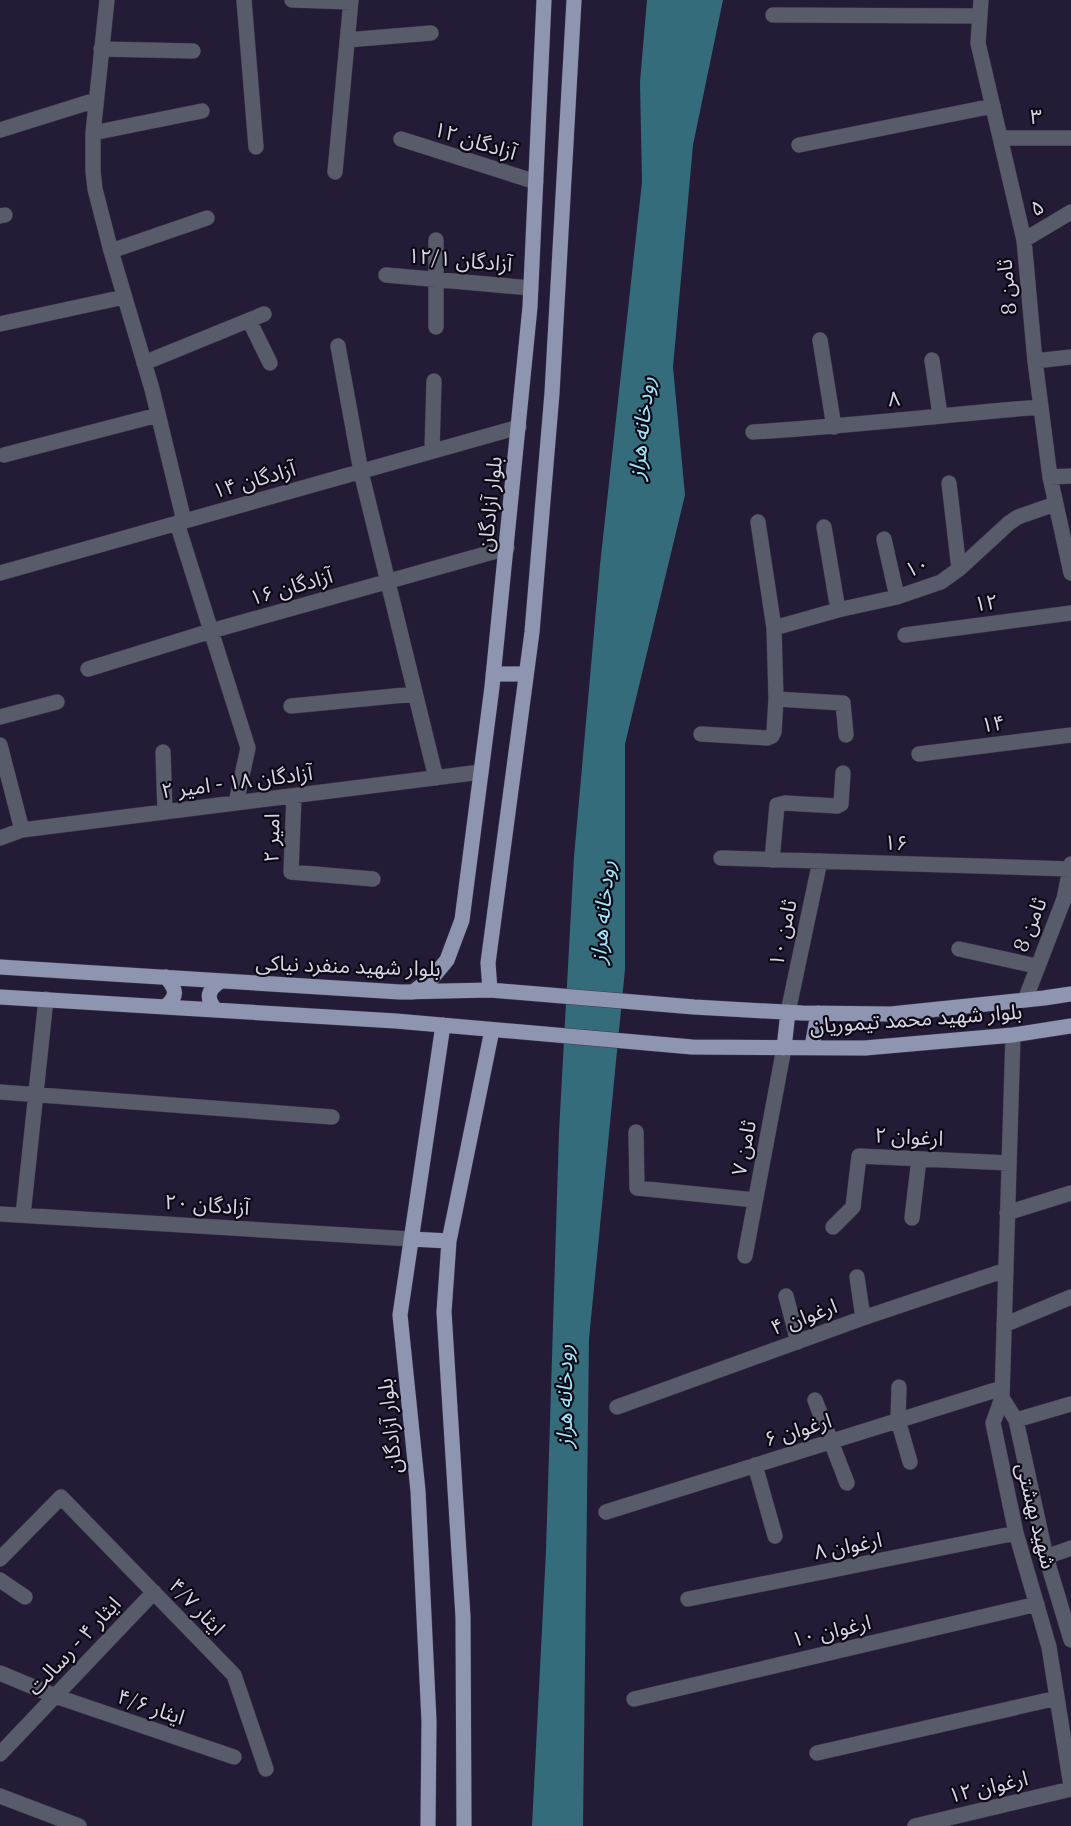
<svg xmlns="http://www.w3.org/2000/svg" width="1071" height="1826" font-family="'IBM Plex Serif','Noto Sans Arabic',serif">
	<style>
		.water { fill: #346c7c }
		.lines { fill: none; stroke-linecap: round; stroke-linejoin: round }
		.minor-casing { stroke: #3d364e; stroke-width: 16 }
		.major-casing { stroke: #3d364e; stroke-width: 16 }
		.minor { stroke: #585b69; stroke-width: 15 }
		.major { stroke: #8e95b1; stroke-width: 15 }
		.labels { text-anchor: middle; stroke-width: 4.5; stroke-linejoin: round; paint-order: stroke }
		.street-label { font-size: 21px; fill: #d7d4e5; stroke: #0c0914 }
		.water-label { font-size: 22px; font-style: italic; fill: #a0e5fb; stroke: #0c0914 }
	</style>
	<rect width="100%" height="100%" fill="#241c36"/>
	<path class="water" d="M647,0H723L693,145L673,367L685,495L625,744V969L589,1339L583,1826H532L546,1551L559,1132L574,857L600,565L642,182L640,82Z"/>
	<g class="lines">
		<defs>
			<path id="minor" d="M107,0L93,133V171L95,189L111,251L152,389L184,521
				M244,0L256,147
				M292,0L351,2
				M981,0L978,43L1024,240L1035,361L1050,477L1071,573
				M773,15L980,16
				M347,40L431,33
				M101,49L193,51
				M0,130L96,100
				M93,133L202,111
				M1000,138H1071
				M401,139L536,182
				M799,145L993,106
				M335,172L351,0
				M0,216L5,215
				M436,240V327
				M1024,240L1071,212
				M111,251L207,218
				M386,275L531,288
				M249,320L270,363
				M0,324L124,297
				M820,340L834,427
				M338,346L361,472L436,778
				M932,360L940,415
				M1035,361L1071,357
				M144,363L264,314
				M753,432C849,426 944,415 1040,407
				M432,451L434,381
				M4,455L158,415
				M1050,477L1071,476
				M949,483L959,569
				M758,522L774,628L776,699L843,703L846,735
				M177,523L248,748L236,803
				M824,527L838,610
				M884,539L897,597
				M0,573L519,427
				M774,628L838,610L897,597L941,582L959,569L1009,523L1018,517L1055,504
				M905,635L1071,613
				M88,669L211,631L507,548
				M291,706L415,694
				M0,717L57,702
				M701,734L767,738L772,736L774,732L776,699
				M0,745L22,830
				M163,752L165,812
				M919,754L1071,735
				M294,796L291,872L373,879
				M0,838L22,830L481,772
				M721,858L1071,869
				M772,860L777,805L785,803L837,806L841,804L843,773
				M959,949L1036,966
				M1025,1000L1064,899L1071,864
				M788,1012L820,861
				M1013,1035L1002,1398L993,1423L1016,1533L1049,1647L1071,1786
				M0,1092L332,1117
				M636,1132L637,1188L755,1200
				M1007,1213L1071,1193
				M0,1214L411,1239
				M23,1215L46,999
				M912,1218L919,1159
				M833,1227L853,1207L859,1156L1009,1163
				M745,1256L784,1048
				M857,1277L863,1318
				M786,1296L798,1342
				M1004,1325L1071,1297
				M899,1387L898,1420L910,1462
				M1002,1398L1016,1420L1046,1557L1071,1640
				M815,1400L847,1483
				M617,1407L863,1318L1006,1270
				M1016,1420L1071,1404
				M755,1465L775,1536
				M606,1512L1002,1388
				M1046,1557L1071,1548
				M0,1559L61,1497L234,1675L266,1769
				M0,1580L25,1597
				M688,1599L1016,1533
				M0,1673L55,1696L234,1757
				M634,1699L1037,1604
				M817,1753L1057,1698
				M0,1754L154,1592
				M0,1796L79,1826
				M915,1826L1071,1789"/>
			<path id="major" d="M493,674H526
				M0,967L400,992L490,990L694,1007L802,1013L891,1014L1044,998L1071,994
				M490,990L488,963L532,632L552,393L574,0
				M413,992L433,977L447,960L462,920L492,687L530,307L544,0
				M0,997L396,1021L692,1047L865,1048L1013,1035L1071,1026
				M165,1007C178,996 177,990 166,977
				M216,1010C205,998 208,989 221,981
				M812,1047L818,1013
				M784,1048L788,1012
				M411,1239L449,1241
				M428,1826L429,1721L418,1491L400,1315L443,1025
				M464,1826L463,1617L444,1312L449,1241L492,1030"/>
		</defs>
		<use href="#minor" class="minor-casing"/>
		<use href="#major" class="major-casing"/>
		<use href="#minor" class="minor"/>
		<use href="#major" class="major"/>
	</g>
	<g class="labels">
		<g class="street-label">
			<text x="1036" y="124">۳</text>
			<text transform="translate(475 141) rotate(17)" y="7">آزادگان ۱۲</text>
			<text transform="translate(1037 208) rotate(-31)" y="7">۵</text>
			<text transform="translate(460 260) rotate(5)" y="7">آزادگان ۱۲/۱</text>
			<text transform="translate(1007 287) rotate(-95)" y="7">ثامن 8</text>
			<text transform="translate(894 399) rotate(-6)" y="7">۸</text>
			<text transform="translate(254 480) rotate(-16)" y="7">آزادگان ۱۴</text>
			<text transform="translate(490 504) rotate(-84)" y="7">بلوار آزادگان</text>
			<text transform="translate(917 567) rotate(-22)" y="7">۱۰</text>
			<text transform="translate(291 587) rotate(-16)" y="7">آزادگان ۱۶</text>
			<text transform="translate(986 603) rotate(-7)" y="7">۱۲</text>
			<text transform="translate(993 724) rotate(-7)" y="7">۱۴</text>
			<text transform="translate(237 782) rotate(-7)" y="7">آزادگان ۱۸ - امیر ۲</text>
			<text transform="translate(272 838) rotate(-89)" y="7">امیر ۲</text>
			<text transform="translate(896 843) rotate(2)" y="7">۱۶</text>
			<text transform="translate(1030 925) rotate(-68)" y="7">ثامن 8</text>
			<text transform="translate(783 933) rotate(-78)" y="7">ثامن ۱۰</text>
			<text transform="translate(348 966) rotate(2)" y="7">بلوار شهید منفرد نیاکی</text>
			<text transform="translate(916 1019) rotate(-4)" y="7">بلوار شهید محمد تیموریان</text>
			<text transform="translate(909 1137) rotate(3)" y="7">ارغوان ۲</text>
			<text transform="translate(744 1148) rotate(-79)" y="7">ثامن ۷</text>
			<text transform="translate(207 1205) rotate(4)" y="7">آزادگان ۲۰</text>
			<text transform="translate(804 1317) rotate(-20)" y="7">ارغوان ۴</text>
			<text transform="translate(390 1426) rotate(-96)" y="7">بلوار آزادگان</text>
			<text transform="translate(798 1430) rotate(-17)" y="7">ارغوان ۶</text>
			<text transform="translate(1036 1516) rotate(76)" y="7">شهید بهشتی</text>
			<text transform="translate(848 1546) rotate(-11)" y="7">ارغوان ۸</text>
			<text transform="translate(197 1607) rotate(46)" y="7">ایثار ۴/۷</text>
			<text transform="translate(831 1631) rotate(-13)" y="7">ارغوان ۱۰</text>
			<text transform="translate(74 1646) rotate(-47)" y="7">ایثار ۴ - رسالت</text>
			<text transform="translate(151 1707) rotate(19)" y="7">ایثار ۴/۶</text>
			<text transform="translate(988 1787) rotate(-13)" y="7">ارغوان ۱۲</text>
		</g>
		<g class="water-label">
			<text transform="translate(641 428) rotate(-84)" y="8">رودخانه هراز</text>
			<text transform="translate(602 912) rotate(-85)" y="8">رودخانه هراز</text>
			<text transform="translate(564 1396) rotate(-90)" y="8">رودخانه هراز</text>
		</g>
	</g>
</svg>
